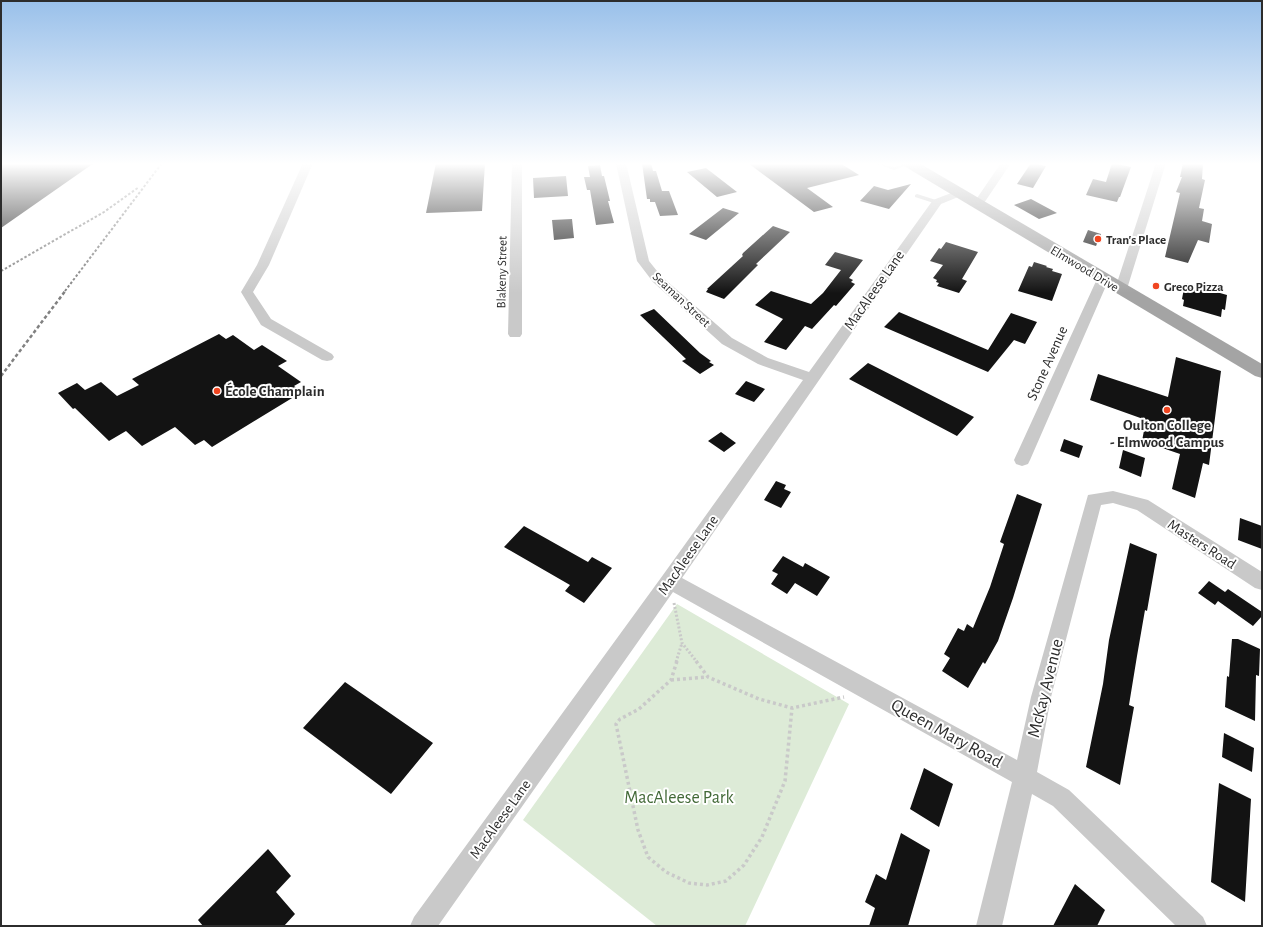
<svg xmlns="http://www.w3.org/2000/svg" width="1263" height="927" font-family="'Alegreya Sans',sans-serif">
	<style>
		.green { fill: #ddebd7 }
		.building { fill: #131313 }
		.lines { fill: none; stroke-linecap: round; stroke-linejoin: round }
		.path-far1 { stroke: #c9c9c9; stroke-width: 3; stroke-dasharray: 2 2; stroke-linecap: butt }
		.path { stroke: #c9c9c9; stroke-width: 3.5; stroke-dasharray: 3 3; stroke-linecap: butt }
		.lane { fill: #c9c9c9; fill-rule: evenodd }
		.street { fill: #c9c9c9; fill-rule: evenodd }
		.primary { fill: #a4a4a4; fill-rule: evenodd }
		.rail-far1 { stroke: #818181; stroke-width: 2; stroke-dasharray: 2.5 2; stroke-linecap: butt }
		.rail { stroke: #818181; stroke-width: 2.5; stroke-dasharray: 3.5 2.5; stroke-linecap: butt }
		.poi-dot { fill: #f04520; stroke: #fff; stroke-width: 1.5 }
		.labels { text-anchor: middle; stroke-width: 4; stroke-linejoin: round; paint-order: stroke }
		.far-poi-label { font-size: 13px; font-weight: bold; fill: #2c2c2c; stroke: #fff; text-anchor: start }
		.far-street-label { font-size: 13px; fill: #2c2c2c; stroke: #fff }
		.street-label { font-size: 15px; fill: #2c2c2c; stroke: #fff }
		.poi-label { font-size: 15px; font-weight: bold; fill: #2c2c2c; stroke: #fff; text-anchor: start }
		.near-street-label { font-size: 18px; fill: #2c2c2c; stroke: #fff }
		.near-park-label { font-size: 18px; fill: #426937; stroke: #fff }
	</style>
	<rect width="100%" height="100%" fill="#fff"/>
	<path class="green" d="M677,604L849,704L745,926H657L523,820Z"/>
	<path class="building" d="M1,163H94L1,228Z
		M436,163H485L482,211L426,213Z
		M642,163H651L653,171H656L662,191H669L678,215L660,216L655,202H650V199H647Z
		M748,163H840L859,175L807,188L833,207L814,212Z
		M1031,163L1046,166L1033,188L1017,184Z
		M1112,163L1131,167L1120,197H1119L1117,202L1086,195L1093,179L1106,182Z
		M1183,163H1203L1202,179L1205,180L1199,208L1204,209L1202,221L1212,224L1209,243L1198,240L1188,263L1165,257L1180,193L1176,192L1182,177H1180Z
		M600,165L602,176H604L610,201H608L614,223L596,225L590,190H587L584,177H590L588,166Z
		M706,168L737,192L717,197L687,172Z
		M566,176L568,196L534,198L533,178Z
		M911,184L889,209L860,201L874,186L888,190Z
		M1031,199L1057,213L1039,219L1014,205Z
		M723,208L739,213L706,240L689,234Z
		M572,219L574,238L554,240L552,220Z
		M773,226L790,232L756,264L758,265L724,299L706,292L708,289H707L743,256L742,255L743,253Z
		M1088,230L1101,234L1096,246L1083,242Z
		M946,242L978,252L962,279L967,281L959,293L937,286L939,283L936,282L937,280L933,278L943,265L930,261L939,248L941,249Z
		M835,252L863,260L849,278L853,280L851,282L855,284L836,306L834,305L812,329L805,326L786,350L764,342L783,319L755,305L771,291L811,304L823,293L841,270L825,265Z
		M1034,262L1047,266L1046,267L1053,269L1052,271L1062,274L1052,301L1018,291L1029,266L1032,267Z
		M1185,283L1227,295L1225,310L1222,309L1221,317L1183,306L1184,300L1182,299Z
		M654,309L700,353L711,361L709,362L714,365L700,374L682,361L686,359L640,315Z
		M899,312L988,350L1011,313L1037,322L1025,344L1014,340L988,372L884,327Z
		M219,334L226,339L233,335L254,350L262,345L287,361L278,366L301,382L294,386L302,392L212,447L204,440L195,445L175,427L142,446L126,431L109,441L75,408L73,409L58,393L77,383L85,390L101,382L117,396L139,385L132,379Z
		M1176,357L1221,371L1209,465L1203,463L1195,498L1172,489L1180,454L1142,441L1146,420L1090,400L1098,374L1168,397Z
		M868,363L974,417L957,436L849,379Z
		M746,381L765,389L754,402L735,394Z
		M721,432L736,443L724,452L708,441Z
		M1064,439L1083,446L1079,458L1060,451Z
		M1123,450L1145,458L1141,477L1119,468Z
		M776,481L786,485L784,489L791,492L781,508L764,500Z
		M1017,494L1042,504L1013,598L998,641L985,664L983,662L968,688L942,671L950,658L944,654L958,628L964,631L967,624L973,628L990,587L1004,544L1000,542Z
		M1240,518L1262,526V549L1238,540Z
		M524,526L588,562L592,557L612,568L584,603L565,591L570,585L504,547Z
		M1130,543L1157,554L1147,611L1145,610L1137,656L1129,705L1134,707L1120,785L1086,767L1103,684L1109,640Z
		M783,556L803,567L805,563L830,577L817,596L795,583L787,594L771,584L778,574L772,571Z
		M1209,581L1225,592L1228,589L1262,612V616L1253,626L1218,601L1215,605L1198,593Z
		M1232,639H1238L1260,649L1259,676L1256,675L1255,721L1225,707L1227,676L1229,677Z
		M345,682L433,743L391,794L303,728Z
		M1224,733L1254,748L1252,772L1222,757Z
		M924,768L953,784L939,827L910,809Z
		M1219,783L1251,799L1245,902L1211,882Z
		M901,833L930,850L908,926H869L875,908L865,902L876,874L886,880Z
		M268,849L291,876L276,892L295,914L284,926H203L198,920Z
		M1075,884L1105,910L1097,926H1053Z"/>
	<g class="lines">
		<path class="path-far1" d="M674,603L682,643L697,662
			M676,662L682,643"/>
		<path class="path" d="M677,661L671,680L639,709L620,719L616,724L638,830L648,857L666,872L689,883L707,885L726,881L744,865L762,837L785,781L792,708
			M696,661L708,677L759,699L792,708L844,697
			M671,680L708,677"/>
		<path class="lane" d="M875,163C882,163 888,167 894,167C898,167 905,163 912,163L894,170Z
			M917,194L939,201L940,202L937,204L915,197V195Z"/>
		<path class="street" d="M303,163H313L269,265L253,292L271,319L332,354L334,357L332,360L327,361L322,360L261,325L241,292L257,265Z
			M512,163H522V334L520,337H510L508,334Z
			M616,163H626L649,261L661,276L732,338L768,358L809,372L933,200L959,190L964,193L963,195L941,204L682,578L1017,760L1031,697L1088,495L1113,491L1148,500L1262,572V590L1255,588L1137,510L1113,503L1101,505L1051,697L1037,772L1069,790L1203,917L1207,926H1176L1053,806L1032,794L1002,926H976L1012,782L673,592L438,926H410L414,917L663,575L803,380L758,364L722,344L653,282L637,261Z
			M1001,163H1011L982,206H974L973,204Z
			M1156,163H1166L1127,289L1125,292H1117L1115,289Z
			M1103,275L1107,276L1109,279L1030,460L1028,464L1022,466L1016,464L1014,460L1097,279L1099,276Z"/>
		<path class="primary" d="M902,163H919L1262,364V378L1255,376L904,166Z"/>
		<path class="rail-far1" d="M1,271L104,212L139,187
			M65,291L162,163"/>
		<path class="rail" d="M1,376L66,290"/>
	</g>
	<linearGradient id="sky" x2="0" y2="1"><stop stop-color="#99c0ea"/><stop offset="0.56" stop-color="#fff"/><stop offset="1" stop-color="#fff" stop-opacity="0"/></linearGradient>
	<rect width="1263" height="293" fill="url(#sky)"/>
	<g class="poi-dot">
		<circle cx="1098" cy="239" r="4"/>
		<circle cx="1156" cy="286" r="4"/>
		<circle cx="217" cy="391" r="4"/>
		<circle cx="1167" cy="410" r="4"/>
	</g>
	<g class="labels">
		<g class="far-poi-label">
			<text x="1106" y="244">Tran's Place</text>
			<text x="1164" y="291">Greco Pizza</text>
		</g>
		<g class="far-street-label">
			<text transform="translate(1085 268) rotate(31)" y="5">Elmwood Drive</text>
			<text transform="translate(501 272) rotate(-89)" y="5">Blakeny Street</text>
			<text transform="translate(682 299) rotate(43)" y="5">Seaman Street</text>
		</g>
		<g class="street-label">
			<text transform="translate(874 290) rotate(-55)" y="5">MacAleese Lane</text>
			<text transform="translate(1047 363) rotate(-66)" y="5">Stone Avenue</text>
			<text transform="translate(1202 544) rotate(33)" y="5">Masters Road</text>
			<text transform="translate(688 555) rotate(-55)" y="5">MacAleese Lane</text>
			<text transform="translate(500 819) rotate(-54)" y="5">MacAleese Lane</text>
		</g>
		<g class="poi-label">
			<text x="225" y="396">École Champlain</text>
			<text x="1167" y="430" text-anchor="middle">Oulton College<tspan x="1167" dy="17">- Elmwood Campus</tspan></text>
		</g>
		<g class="near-street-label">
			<text transform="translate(1045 688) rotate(-76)" y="6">McKay Avenue</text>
			<text transform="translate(947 733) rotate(29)" y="6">Queen Mary Road</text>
		</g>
		<g class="near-park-label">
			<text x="679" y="803">MacAleese Park</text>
		</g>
	</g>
	<rect width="1263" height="927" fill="none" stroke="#2c2c2c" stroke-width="4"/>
</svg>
